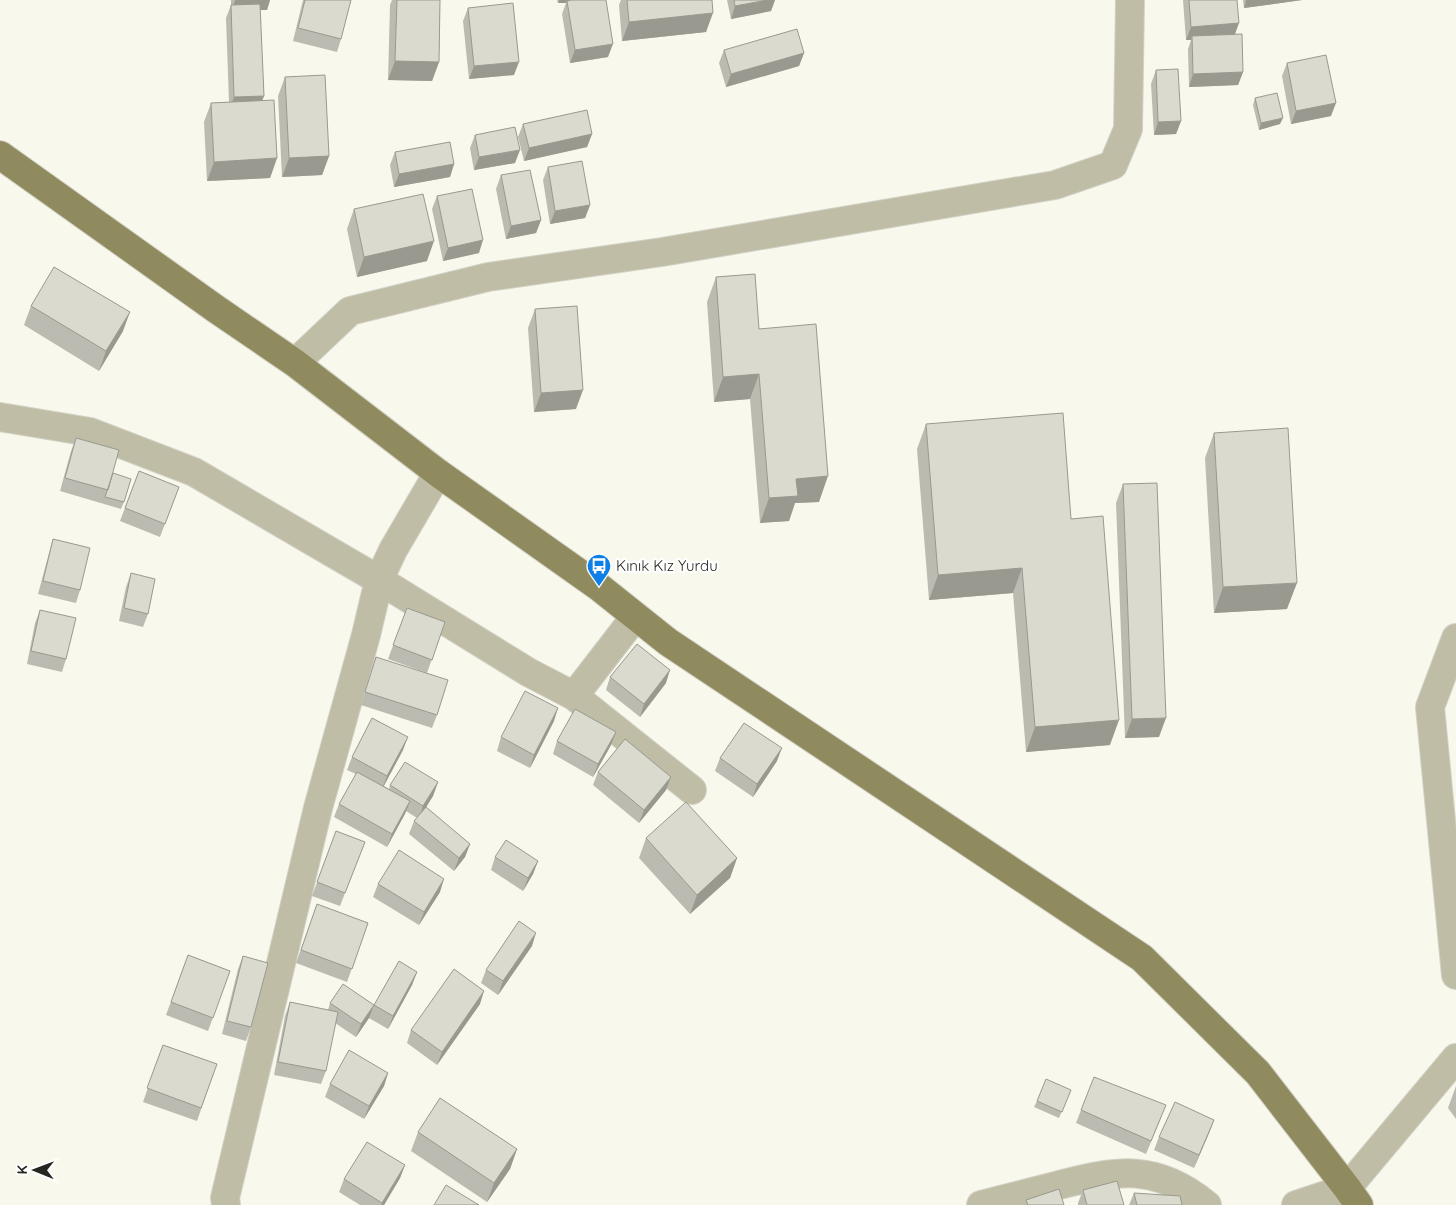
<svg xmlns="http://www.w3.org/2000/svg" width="1456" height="1205" font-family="Quicksand,sans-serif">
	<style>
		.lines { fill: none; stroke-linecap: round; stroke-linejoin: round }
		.minor-casing { stroke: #d3d2c7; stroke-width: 30 }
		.major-casing { stroke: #d3d2c7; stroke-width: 30 }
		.minor { stroke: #bfbda5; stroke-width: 28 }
		.major { stroke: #8f8b5f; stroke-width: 28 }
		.wall { fill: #bcbbb1 }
		.shaded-wall { fill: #999990 }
		.building { fill: #dbdace; stroke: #999990 }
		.labels { text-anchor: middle; stroke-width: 4.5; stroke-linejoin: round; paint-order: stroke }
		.poi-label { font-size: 15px; fill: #252521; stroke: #fff; text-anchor: start }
	</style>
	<rect width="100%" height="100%" fill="#f9f8ec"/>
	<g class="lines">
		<defs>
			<path id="minor" d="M295,363L350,311L488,277L662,252L1055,185L1113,165L1128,129L1130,0
				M0,417L90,432L194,472L379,580L528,672L574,696L692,790
				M1456,638L1430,707L1456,975
				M574,696L635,617
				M226,1205L225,1198L318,808L366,635L379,580L393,550L438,473
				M981,1205C1007,1198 1033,1192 1059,1185C1118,1170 1156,1163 1207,1205
				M1296,1205L1347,1188L1456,1058"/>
			<path id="major" d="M0,155L216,309L295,363L438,473L599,587L668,642L1142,958L1258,1073L1347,1188L1359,1205"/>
		</defs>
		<use href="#minor" class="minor-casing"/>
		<use href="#major" class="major-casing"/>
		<use href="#minor" class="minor"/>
		<use href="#major" class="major"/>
	</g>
	<path class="wall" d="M231,0H270L267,10H260L264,96L262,100L277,158L270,178L207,181L204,122L211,103L229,102L226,18L231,5Z
		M303,0H351L341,39L337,52L293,41Z
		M392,0H440L439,62L432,81L388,80L390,5Z
		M557,0H606L608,57L570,63L562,14L566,3H558Z
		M621,0H712L706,32L622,41L619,5Z
		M727,0H775L771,11L731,19Z
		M1183,0H1237L1235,34L1243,72L1238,85L1189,87L1188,49L1191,40H1186Z
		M1243,0H1302L1244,8Z
		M468,8L514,75L469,79L463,21Z
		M724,50L804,53L799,66L726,87L719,63Z
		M1287,63L1331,116L1291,124L1282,76Z
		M1156,70L1181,121L1176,134L1154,135L1151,84Z
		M285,77L329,156L322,175L282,177L278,96Z
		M1255,98L1280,124L1259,130L1253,105Z
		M523,124L592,134L587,147L524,161L518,137Z
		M475,135L515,163L474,170L470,148Z
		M395,152L454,164L450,177L394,187L390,165Z
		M548,167L590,205L585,218L550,224L543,180Z
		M501,175L541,220L536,233L506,239L496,189Z
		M437,196L479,253L443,261L432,209Z
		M354,209L427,261L357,277L347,229Z
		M716,277L759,329L819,502L795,503L789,521L760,523L750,399L714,402L707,302Z
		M31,306L123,331L99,371L24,325Z
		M535,309L576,409L534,412L528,328Z
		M926,424L1071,519L1110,745L1026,752L1013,593L929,600L917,449Z
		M1214,433L1287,609L1214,613L1205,458Z
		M76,438L111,479L124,502L121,509L60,491L71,451Z
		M139,471L179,487L160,537L120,521Z
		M1123,484L1159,737L1125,738L1116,503Z
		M53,539L80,590L76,603L38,594L49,553Z
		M131,573L148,614L143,627L119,621L126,587Z
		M407,608L445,622L427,673L388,659Z
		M40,610L66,659L62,672L27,664L35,623Z
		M376,657L437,715L432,728L361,705Z
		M610,677L666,683L640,717L606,690Z
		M554,721L530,768L497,751L501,737Z
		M557,741L611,745L593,777L553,754Z
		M403,750L384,786L389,789L390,785L438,782L433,796L425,808L470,844L465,857L454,871L409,834L414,821L417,818L406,811L387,847L334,817L339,804L356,774L347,770L352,757Z
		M720,758L777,761L753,797L715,771Z
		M598,772L671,777L666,790L639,823L593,785Z
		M336,831L365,842L340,906L312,896Z
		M646,838L737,858L730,878L690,914L639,858Z
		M495,857L538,861L533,874L523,891L491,870Z
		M378,884L440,892L419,925L373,897Z
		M317,904L368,923L347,982L296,963Z
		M532,946L498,995L481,983L486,970Z
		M188,955L230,971L208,1031L166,1015Z
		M243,956L251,1027L246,1041L222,1034L238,969Z
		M417,972L412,985L388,1029L369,1018L356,1037L335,1023L326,1071L321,1084L274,1075L285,1016L290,1002L328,1010L330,1003L374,1005Z
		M480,1004L437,1065L407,1043L411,1030Z
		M163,1045L217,1064L197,1121L143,1102Z
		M388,1073L384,1086L364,1119L325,1097L330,1084Z
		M1456,1086V1119L1448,1108Z
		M1071,1090L1059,1118L1034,1107L1037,1101Z
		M1081,1110L1161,1118L1146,1154L1076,1123Z
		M1214,1120L1209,1133L1194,1168L1154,1150L1159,1137Z
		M418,1132L517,1149L510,1169L487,1202L411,1151Z
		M405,1165L400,1178L384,1205H360L339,1192L344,1179Z
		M1083,1190L1124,1205H1078V1203Z
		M1134,1193L1182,1205H1129Z"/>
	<path class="shaded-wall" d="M235,0H270L267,10H232Z
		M559,0H580L567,1L566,3H558Z
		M768,0H775L771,11L731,19L735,6Z
		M1246,0H1302L1244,8Z
		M713,13L706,32L622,41L629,22Z
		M1239,23L1234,37L1192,36L1191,40H1186L1191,27Z
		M613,44L608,57L570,63L575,50Z
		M804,53L799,66L726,87L731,74Z
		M395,61L439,62L432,81L388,80Z
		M519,62L514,75L469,79L474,66Z
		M1243,72L1238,85L1189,87L1193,74Z
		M264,96L259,109L229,110L234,97Z
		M1336,103L1331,116L1291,124L1296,111Z
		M1283,118L1280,124L1259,130L1261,123Z
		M1181,121L1176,134L1154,135L1158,122Z
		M592,134L587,147L524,161L529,148Z
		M520,150L515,163L474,170L479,157Z
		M329,156L322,175L282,177L289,158Z
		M277,158L270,178L207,181L214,162Z
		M454,164L450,177L394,187L399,174Z
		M590,205L585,218L550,224L555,211Z
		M541,220L536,233L506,239L511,226Z
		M483,240L479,253L443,261L448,248Z
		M434,241L427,261L357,277L364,257Z
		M130,312L123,331L99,371L106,351Z
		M759,374L750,399L714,402L723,377Z
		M583,390L576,409L534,412L541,393Z
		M828,476L819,502L795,503L789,521L760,523L769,498L796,479Z
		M1022,568L1013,593L929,600L938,575Z
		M1297,583L1287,609L1214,613L1223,587Z
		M670,670L666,683L640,717L644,704Z
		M558,708L554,721L530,768L534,755Z
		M1166,718L1159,737L1125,738L1132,719Z
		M1119,720L1110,745L1026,752L1035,727Z
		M616,732L611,745L593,777L598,764Z
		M408,737L403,750L382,789L387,776Z
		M782,748L777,761L753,797L757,784Z
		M671,777L666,790L639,823L644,810Z
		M438,782L433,796L419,819L423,806Z
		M410,801L405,814L387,847L392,834Z
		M470,844L465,857L454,871L459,858Z
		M737,858L730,878L690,914L697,895Z
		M538,861L533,874L523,891L528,878Z
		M444,879L440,892L419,925L424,912Z
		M536,933L532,946L498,995L503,981Z
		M417,972L412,985L388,1029L393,1016Z
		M484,991L480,1004L437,1065L442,1052Z
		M374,1005L369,1018L356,1037L361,1024Z
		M388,1073L384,1086L364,1119L369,1106Z
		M1214,1120L1209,1133L1194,1168L1199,1155Z
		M517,1149L510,1169L487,1202L494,1183Z
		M405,1165L400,1178L384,1205H381Z"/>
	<path class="building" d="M305,0H351L341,39L298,28Z
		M397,0H440L439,62L395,61Z
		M571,0H606L613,44L575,50L567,1Z
		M627,0H712L713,13L629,22Z
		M734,0H768L735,6Z
		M1189,0H1237L1239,23L1191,27Z
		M513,3L519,62L474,66L468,8Z
		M260,4L264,96L234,97L231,5Z
		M797,29L804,53L731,74L724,50Z
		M1242,34L1243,72L1193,74L1192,36Z
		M1326,55L1336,103L1296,111L1287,63Z
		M1178,69L1181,121L1158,122L1156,70Z
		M325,75L329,156L289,158L285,77Z
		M1277,93L1283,118L1261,123L1255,98Z
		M274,100L277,158L214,162L211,103Z
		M587,110L592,134L529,148L523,124Z
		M515,127L520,150L479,157L475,135Z
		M450,142L454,164L399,174L395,152Z
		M582,161L590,205L555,211L548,167Z
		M530,170L541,220L511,226L501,175Z
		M472,189L483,240L448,248L437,196Z
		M423,194L434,241L364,257L354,209Z
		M54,267L130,312L106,351L31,306Z
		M755,274L759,329L816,324L828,476L796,479L798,496L769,498L759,374L723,377L716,277Z
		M577,306L583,390L541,393L535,309Z
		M1063,413L1071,519L1103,516L1119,720L1035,727L1022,568L938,575L926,424Z
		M1288,428L1297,583L1223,587L1214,433Z
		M76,438L119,450L108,490L65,478Z
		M139,471L179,487L165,524L125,508Z
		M113,473L131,479L124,502L105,497Z
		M1157,483L1166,718L1132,719L1123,484Z
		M53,539L90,548L80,590L43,581Z
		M131,573L155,579L148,614L124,608Z
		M407,608L445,622L432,660L393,645Z
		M40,610L76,618L66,659L31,651Z
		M637,644L670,670L644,704L610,677Z
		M376,657L448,680L437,715L365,692Z
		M525,691L558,708L534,755L501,737Z
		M575,709L616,732L598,764L557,741Z
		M372,718L408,737L387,776L352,757Z
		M744,723L782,748L757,784L720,758Z
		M625,739L671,777L644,810L598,772Z
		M405,762L438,782L423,806L390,785Z
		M357,772L410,801L392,834L339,804Z
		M686,802L737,858L697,895L646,838Z
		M426,807L470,844L459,858L414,821Z
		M336,831L365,842L345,893L317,882Z
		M506,840L538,861L528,878L495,857Z
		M399,850L444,879L424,912L378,884Z
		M317,904L368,923L352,969L301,950Z
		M519,921L536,933L503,981L486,970Z
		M188,955L230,971L213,1018L171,1002Z
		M243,956L268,963L251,1027L227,1021Z
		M399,961L417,972L393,1016L374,1005Z
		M454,969L484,991L442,1052L411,1030Z
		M343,984L374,1005L361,1024L330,1003Z
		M290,1002L338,1012L326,1071L278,1062Z
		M163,1045L217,1064L201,1108L147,1088Z
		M349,1050L388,1073L369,1106L330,1084Z
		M1094,1077L1166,1105L1151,1141L1081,1110Z
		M1046,1079L1071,1090L1062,1112L1037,1101Z
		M440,1098L517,1149L494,1183L418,1132Z
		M1175,1102L1214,1120L1199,1155L1159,1137Z
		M367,1142L405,1165L382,1203L344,1179Z
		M1117,1181L1124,1205H1087L1083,1190Z
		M446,1185L479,1205H434Z
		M1059,1189L1064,1205H1028L1026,1200Z
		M1134,1193L1180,1196L1182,1205H1137Z"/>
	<defs>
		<symbol id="bus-pin" viewBox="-11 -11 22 30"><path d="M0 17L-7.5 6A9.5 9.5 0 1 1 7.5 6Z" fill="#0e7fe6" stroke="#fff"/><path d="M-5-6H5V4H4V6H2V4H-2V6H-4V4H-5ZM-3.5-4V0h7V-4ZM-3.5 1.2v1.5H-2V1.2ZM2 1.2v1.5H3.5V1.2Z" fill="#fff"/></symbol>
	</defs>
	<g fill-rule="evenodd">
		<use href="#bus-pin" x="585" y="552" width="28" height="38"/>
	</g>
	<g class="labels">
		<g class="poi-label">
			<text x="616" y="571">Kınık Kız Yurdu</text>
		</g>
	</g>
	<g transform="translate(35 1170) rotate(271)" stroke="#ffffff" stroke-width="4" paint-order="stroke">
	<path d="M0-4L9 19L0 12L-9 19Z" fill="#252521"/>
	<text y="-8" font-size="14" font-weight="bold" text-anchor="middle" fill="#252521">K</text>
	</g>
</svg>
